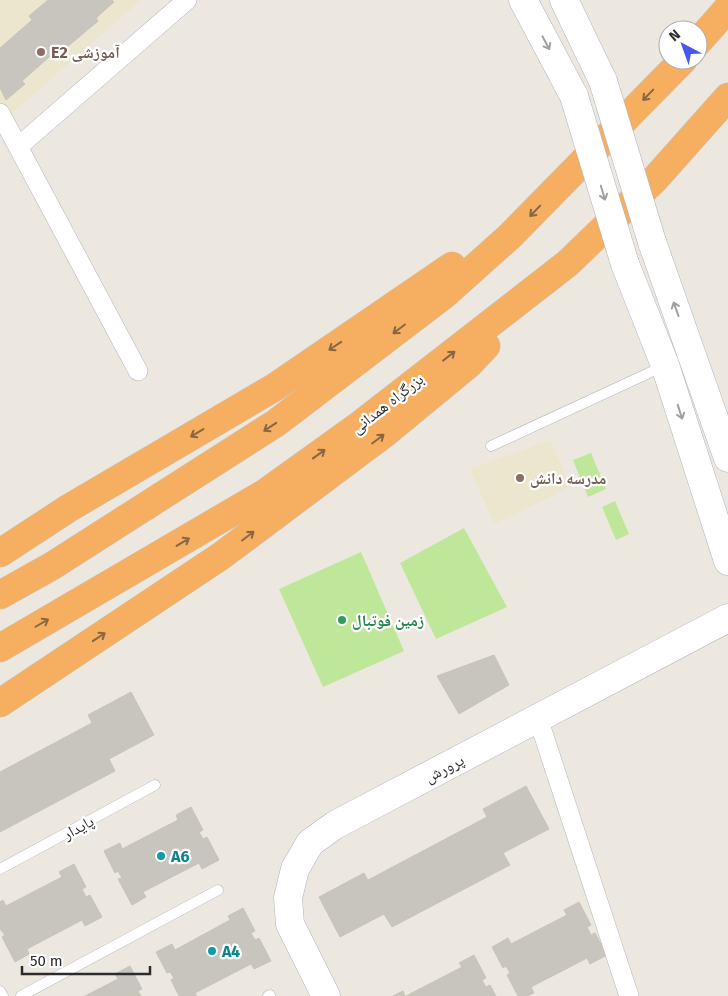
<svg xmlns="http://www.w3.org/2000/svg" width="728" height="996" font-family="'Fira Sans','Noto Naskh Arabic',sans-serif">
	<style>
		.education { fill: #ede6cf }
		.pitch { fill: #bfe79a }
		.building { fill: #c8c5be; stroke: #c8c4b8 }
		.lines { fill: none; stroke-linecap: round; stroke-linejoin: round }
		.lane-casing { stroke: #b2b3be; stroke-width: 11 }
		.street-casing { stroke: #b2b3be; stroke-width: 20 }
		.secondary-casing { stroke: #b2b3be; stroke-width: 29 }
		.highway-casing { stroke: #c8c8c8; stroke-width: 29 }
		.lane { stroke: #fff; stroke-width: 10 }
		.street { stroke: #fff; stroke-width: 19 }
		.secondary { stroke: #fff; stroke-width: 28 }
		.highway { stroke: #f6af60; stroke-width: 28 }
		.secondary-bridge-casing { stroke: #b2b3be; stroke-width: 29; stroke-linecap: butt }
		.secondary-bridge { stroke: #fff; stroke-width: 28 }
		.oneway { stroke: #a0a0a0 }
		.oneway2 { stroke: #876743 }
		.education-dot { fill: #8d6e63; stroke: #fff; stroke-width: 2 }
		.leisure-dot { fill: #2e9e5b; stroke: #fff; stroke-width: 2 }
		.culture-dot { fill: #0f9aa8; stroke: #fff; stroke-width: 2 }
		.labels { text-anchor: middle; stroke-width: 4.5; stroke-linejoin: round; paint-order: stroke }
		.education-label { font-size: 16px; font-weight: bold; fill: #785e54; stroke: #fff; text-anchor: start }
		.street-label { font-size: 16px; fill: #2c2c2c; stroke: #fff }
		.leisure-label { font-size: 16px; font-weight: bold; fill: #27864d; stroke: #fff; text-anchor: start }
		.culture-label { font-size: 16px; font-weight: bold; fill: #0d838f; stroke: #fff; text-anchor: start }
	</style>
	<rect width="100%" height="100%" fill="#ede8df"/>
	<path class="education" d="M0,0H141L7,118L0,104Z
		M550,440L571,487L494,524L470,469Z"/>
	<path class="pitch" d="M591,453L606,489L588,497L573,460Z
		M615,501L629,534L616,540L602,507Z
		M464,528L507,607L436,639L400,563Z
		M361,552L404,651L323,687L279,589Z"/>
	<path class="building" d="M48,0H112L114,2L96,18L98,21L60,53L57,50L22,81L25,84L6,100L0,88V48L32,20L29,16Z
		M494,655L509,685L459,714L437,676Z
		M131,692L154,735L109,759L115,771L0,832V772L92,723L88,715Z
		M526,786L549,829L503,853L510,865L392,927L384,914L340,937L319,897L364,873L368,880L487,817L483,809Z
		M191,807L203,830L199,832L203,839L207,837L219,860L202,869L199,863L143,892L146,897L132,905L118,879L122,878L118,871L115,873L104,851L120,843L122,849L178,820L176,815Z
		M74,864L86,887L82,889L86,897L90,895L102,917L85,926L82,920L27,949L29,954L15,962L2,937L5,935L0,929V902L3,900L6,906L62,877L59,872Z
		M579,902L591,925L587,927L591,935L595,933L607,955L590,964L587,958L531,987L534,993L527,996H518L507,975L510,973L506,966L503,968L492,947L508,938L511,944L567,915L564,910Z
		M243,908L255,931L251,933L255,940L259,938L271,961L254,969L251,964L195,993L197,996H179L171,980L174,978L170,972L167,973L156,952L172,944L175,950L230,920L228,916Z
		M474,955L486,978L482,980L486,987L490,985L496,996H406L462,967L459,963Z
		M130,966L142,989L138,991L141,996H85L118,979L115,974Z
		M403,991L405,996H393Z"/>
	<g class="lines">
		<defs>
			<path id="lane" d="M491,446L664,366
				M0,869L155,785
				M0,991L3,996
				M21,996L218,890
				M268,996L270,995"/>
			<path id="street" d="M0,113L138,371
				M19,146L187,0
				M538,718L629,996"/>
			<path id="secondary" d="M523,0L574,96
				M564,0L603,81
				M652,242L728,458
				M625,264L665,365L728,561
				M326,996L290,924L288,898L295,869L310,843L335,825L728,618"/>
			<path id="highway" d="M698,42L728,8
				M0,553L69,508L275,387L452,266
				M0,595L52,566L276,423L444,295L509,237L683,60
				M0,648L265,493L361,424L568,263L655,179L728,97
				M0,703L221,556L384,434L469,364L486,346"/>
		</defs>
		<use href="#lane" class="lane-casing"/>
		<use href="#street" class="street-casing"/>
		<use href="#secondary" class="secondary-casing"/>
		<use href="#highway" class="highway-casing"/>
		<use href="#lane" class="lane"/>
		<use href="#street" class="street"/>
		<use href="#secondary" class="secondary"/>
		<use href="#highway" class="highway"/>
		<defs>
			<path id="secondary-bridge" d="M603,81L652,242
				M574,96L625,264"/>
		</defs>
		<use href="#secondary-bridge" class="secondary-bridge-casing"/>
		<use href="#secondary-bridge" class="secondary-bridge"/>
	</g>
	<defs><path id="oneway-shaft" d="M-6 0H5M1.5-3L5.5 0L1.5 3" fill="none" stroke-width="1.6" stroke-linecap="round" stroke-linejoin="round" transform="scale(1.25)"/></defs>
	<g class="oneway">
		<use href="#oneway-shaft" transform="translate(546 43) rotate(62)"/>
		<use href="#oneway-shaft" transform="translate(603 193) rotate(73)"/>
		<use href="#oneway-shaft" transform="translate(676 309) rotate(-110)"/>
		<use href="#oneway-shaft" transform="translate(680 412) rotate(72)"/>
	</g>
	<g class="oneway2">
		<use href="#oneway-shaft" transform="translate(648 95) rotate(134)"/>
		<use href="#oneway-shaft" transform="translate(535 211) rotate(134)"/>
		<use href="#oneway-shaft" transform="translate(399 329) rotate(143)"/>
		<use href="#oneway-shaft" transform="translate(335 346) rotate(146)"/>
		<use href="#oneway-shaft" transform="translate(449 356) rotate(-38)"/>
		<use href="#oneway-shaft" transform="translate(270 427) rotate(147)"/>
		<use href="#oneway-shaft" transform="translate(197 433) rotate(149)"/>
		<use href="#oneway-shaft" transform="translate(378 439) rotate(-37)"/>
		<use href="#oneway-shaft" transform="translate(319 454) rotate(-36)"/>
		<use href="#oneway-shaft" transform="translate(248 536) rotate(-37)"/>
		<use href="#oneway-shaft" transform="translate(183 542) rotate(-31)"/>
		<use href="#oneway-shaft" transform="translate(42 623) rotate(-30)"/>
		<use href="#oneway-shaft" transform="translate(99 637) rotate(-34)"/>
	</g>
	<g class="education-dot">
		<circle cx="41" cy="52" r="5"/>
		<circle cx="520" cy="478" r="5"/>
	</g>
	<circle class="leisure-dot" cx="342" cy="620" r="5"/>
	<g class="culture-dot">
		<circle cx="161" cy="856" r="5"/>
		<circle cx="212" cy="951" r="5"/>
	</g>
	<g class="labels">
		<g class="education-label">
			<text x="51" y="58">E2 آموزشی</text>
			<text x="530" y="484">مدرسه دانش</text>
		</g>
		<g class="street-label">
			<text transform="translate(387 403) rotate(-38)" y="6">بزرگراه همدانی</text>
			<text transform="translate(444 768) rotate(-28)" y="6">پرورش</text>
			<text transform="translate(78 827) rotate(-28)" y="6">پایدار</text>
		</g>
		<g class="leisure-label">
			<text x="352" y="626">زمین فوتبال</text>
		</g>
		<g class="culture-label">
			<text x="171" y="862">A6</text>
			<text x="222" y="957">A4</text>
		</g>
	</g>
	<g transform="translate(683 45) rotate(319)"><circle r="24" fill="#ffffff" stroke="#ababab"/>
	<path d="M0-4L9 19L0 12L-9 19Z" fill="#4757f1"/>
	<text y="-8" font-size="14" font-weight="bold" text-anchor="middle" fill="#2c2c2c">N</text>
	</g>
	<path d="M22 966v8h128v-8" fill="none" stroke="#2c2c2c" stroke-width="2.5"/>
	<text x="30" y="966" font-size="15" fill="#2c2c2c" stroke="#ffffff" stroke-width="4" paint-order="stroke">50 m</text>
</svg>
